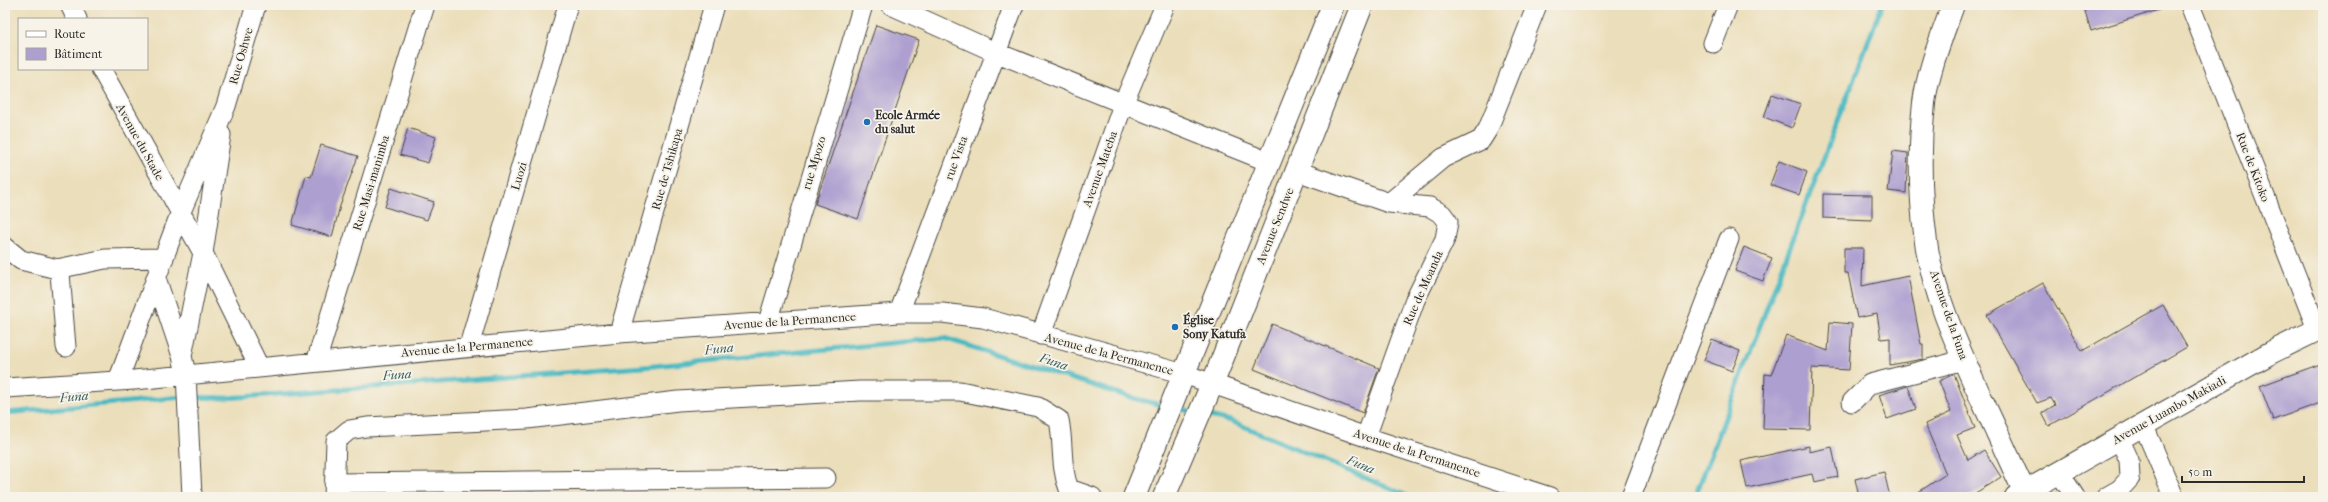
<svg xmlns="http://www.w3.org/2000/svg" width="2328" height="502" font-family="'IM FELL French Canon',serif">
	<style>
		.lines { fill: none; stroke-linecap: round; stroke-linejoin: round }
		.stream { stroke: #4bb9c2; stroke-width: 5 }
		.building { fill: #ad9fd0 }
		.minor-casing { stroke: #484640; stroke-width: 21 }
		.major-casing { stroke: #484640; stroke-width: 24 }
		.highway-casing { stroke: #484640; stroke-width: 24 }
		.minor { stroke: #fff; stroke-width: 19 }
		.major { stroke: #fff; stroke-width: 22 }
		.highway { stroke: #fff; stroke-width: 22 }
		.poi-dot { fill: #1f6fb2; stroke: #f7f3e8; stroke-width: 1.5 }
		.labels { text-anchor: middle; stroke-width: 3.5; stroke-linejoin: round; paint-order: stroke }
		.street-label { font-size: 12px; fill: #2b2b2b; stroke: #f7f3e8 }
		.poi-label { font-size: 12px; font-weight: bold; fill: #2b2b2b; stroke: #f7f3e8; text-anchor: start }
		.water-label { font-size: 13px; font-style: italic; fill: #365d60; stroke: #f7f3e8 }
	</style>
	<rect width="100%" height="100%" fill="#f7f3e8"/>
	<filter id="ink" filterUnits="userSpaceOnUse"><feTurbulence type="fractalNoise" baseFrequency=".025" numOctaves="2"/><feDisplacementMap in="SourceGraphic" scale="8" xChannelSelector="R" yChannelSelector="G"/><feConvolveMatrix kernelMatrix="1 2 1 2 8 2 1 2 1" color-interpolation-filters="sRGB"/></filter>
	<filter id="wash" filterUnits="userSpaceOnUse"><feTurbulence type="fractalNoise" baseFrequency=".012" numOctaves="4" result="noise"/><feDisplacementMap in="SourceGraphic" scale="16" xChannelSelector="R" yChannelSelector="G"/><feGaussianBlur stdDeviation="0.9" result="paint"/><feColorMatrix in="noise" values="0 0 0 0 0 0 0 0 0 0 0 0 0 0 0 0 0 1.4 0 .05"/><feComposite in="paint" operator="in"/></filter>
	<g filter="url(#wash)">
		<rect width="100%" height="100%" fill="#ebdeba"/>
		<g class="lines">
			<path class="stream" d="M191,397L225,398L643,367L944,338L1136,399L1166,406
				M1176,408L1194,412
				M5,413L183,397
				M1205,415L1231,421L1410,497
				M1695,497L1882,5"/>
		</g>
		<g id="blocks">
			<path class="building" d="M2083,5H2164L2165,8L2091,31Z
				M876,25L919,40L858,219L815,204Z
				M1772,94L1801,104L1792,128L1764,117Z
				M408,128L436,137L428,163L400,155Z
				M321,145L358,156L340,206L332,237L292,225L306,176L311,177Z
				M1893,151L1908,153L1906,193L1888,191Z
				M1779,161L1807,172L1799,195L1770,185Z
				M391,188L434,202L427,220L385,207Z
				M1823,194L1872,195V220L1823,218Z
				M1744,247L1772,258L1763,281L1735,271Z
				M1844,248H1863L1862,286L1908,276L1921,344H1923V359L1890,365V338L1881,339L1877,314L1857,318L1848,273H1844Z
				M2043,283L2082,351L2163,305L2187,347L2049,426L2042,413L2055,405L2051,398L2037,403L1987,315Z
				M1830,322L1852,324L1849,370L1812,368L1810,430L1763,429L1765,374L1771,375L1786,335L1828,351Z
				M1272,324L1379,368L1363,413L1254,369Z
				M1712,340L1740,351L1732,371L1704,360Z
				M2323,363V402L2273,420L2260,386Z
				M1954,374L1975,428L1957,435L1968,460L1984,450L2001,477L1969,497H1911L1946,474L1925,424L1951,412L1939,381Z
				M1908,386L1916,409L1887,419L1879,395Z
				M1809,446V452L1832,447L1838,477L1814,482L1812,474L1747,488L1741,461Z
				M1884,472L1890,497H1859L1855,479Z"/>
		</g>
	</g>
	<g filter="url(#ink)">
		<use href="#blocks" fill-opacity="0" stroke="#484640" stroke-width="1"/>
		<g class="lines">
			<defs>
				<path id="minor" d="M70,5L77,19
					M891,5L995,52L1269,162
					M2190,5L2317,329
					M1713,43L1728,5
					M101,69L203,253L259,367
					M1297,171L1389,203L1430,207L1442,214L1448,222L1445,239L1415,300L1366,437
					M1389,203L1443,158L1481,140L1488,129L1537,5
					M5,247L21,260L57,269L60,273L66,347
					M57,269L105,259L164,258
					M156,278L182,356L186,374L192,496
					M899,313L1014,5
					M768,322L863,5
					M619,333L714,5
					M1041,335L1124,102L1165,5
					M469,346L568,5
					M182,356L203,253L221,135
					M316,362L425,5
					M118,381L180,214L226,106L256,5
					M5,388L134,380L619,333L899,313H942L983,318L1184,374L1366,437L1550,497
					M1852,402L1870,384L1964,360
					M2143,424L2174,497
					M2059,472L2075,497
					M334,483L826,478
					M334,497L336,441L349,430L367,427L527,419L678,401L860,391H960L1038,407L1059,420C1064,444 1060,467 1069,489L1092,497
					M1631,497L1729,239
					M2106,497L2120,489L2130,478L2129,460L2119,438"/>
				<path id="major" d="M1953,5C1942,36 1928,70 1924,103C1919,148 1920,197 1926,242C1934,297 1959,349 1981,398C1997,431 2011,464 2027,497
					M2016,497L2272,352L2323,327"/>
				<path id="highway" d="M1134,497L1333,5
					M1164,497L1218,370L1362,5"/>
			</defs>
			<use href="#minor" class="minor-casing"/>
			<use href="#major" class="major-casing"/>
			<use href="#highway" class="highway-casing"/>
			<use href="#minor" class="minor"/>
			<use href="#major" class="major"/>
			<use href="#highway" class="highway"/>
		</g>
	</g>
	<g class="poi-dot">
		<circle cx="867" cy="122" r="4"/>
		<circle cx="1175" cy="327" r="4"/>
	</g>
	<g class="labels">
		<g class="street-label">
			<text transform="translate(241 56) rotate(-74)" y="4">Rue Oshwe</text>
			<text transform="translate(140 142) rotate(61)" y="4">Avenue du Stade</text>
			<text transform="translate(956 158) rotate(-70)" y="4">rue Vista</text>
			<text transform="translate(814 163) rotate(-73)" y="4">rue Mpozo</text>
			<text transform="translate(2253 167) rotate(69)" y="4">Rue de Kitoko</text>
			<text transform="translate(667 169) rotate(-74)" y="4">Rue de Tshikapa</text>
			<text transform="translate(1100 169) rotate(-70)" y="4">Avenue Mateba</text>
			<text transform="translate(519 176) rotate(-74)" y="4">Luozi</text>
			<text transform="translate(371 183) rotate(-73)" y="4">Rue Masi-manimba</text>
			<text transform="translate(1275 226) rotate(-68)" y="4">Avenue Sendwe</text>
			<text transform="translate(1423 288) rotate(-66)" y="4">Rue de Moanda</text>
			<text transform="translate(1949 315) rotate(71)" y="4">Avenue de la Funa</text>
			<text transform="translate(790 321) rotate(-4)" y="4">Avenue de la Permanence</text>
			<text transform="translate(467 347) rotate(-5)" y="4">Avenue de la Permanence</text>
			<text transform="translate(1109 354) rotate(15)" y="4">Avenue de la Permanence</text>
			<text transform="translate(2169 410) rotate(-29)" y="4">Avenue Luambo Makiadi</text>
			<text transform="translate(1417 453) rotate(18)" y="4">Avenue de la Permanence</text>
		</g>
		<g class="poi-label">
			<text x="875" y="119">Ecole Armée<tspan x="875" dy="14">du salut</tspan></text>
			<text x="1183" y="324">Église<tspan x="1183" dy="14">Sony Katufa</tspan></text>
		</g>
		<g class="water-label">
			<text transform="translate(719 348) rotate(-6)" y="5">Funa</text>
			<text transform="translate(1054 361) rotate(18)" y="5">Funa</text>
			<text transform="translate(397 374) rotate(-4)" y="5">Funa</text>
			<text transform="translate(74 396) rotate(-5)" y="5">Funa</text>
			<text transform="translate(1361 464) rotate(23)" y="5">Funa</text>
		</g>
	</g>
	<rect width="2328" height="502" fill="none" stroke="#f7f3e8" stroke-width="20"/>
	<rect x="18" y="18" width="130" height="52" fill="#f7f3e8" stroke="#a5a39c"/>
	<rect x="26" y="31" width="20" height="6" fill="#ffffff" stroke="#a5a39c"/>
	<text x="54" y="38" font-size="12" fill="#2b2b2b">Route</text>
	<rect x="26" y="48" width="20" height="12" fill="#ad9fd0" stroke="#a5a39c"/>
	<text x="54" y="58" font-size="12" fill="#2b2b2b">Bâtiment</text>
	<path d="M2182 476v6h122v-6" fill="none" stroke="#2b2b2b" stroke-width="2"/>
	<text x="2188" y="476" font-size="12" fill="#2b2b2b" stroke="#f7f3e8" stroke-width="3" paint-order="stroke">50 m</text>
</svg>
